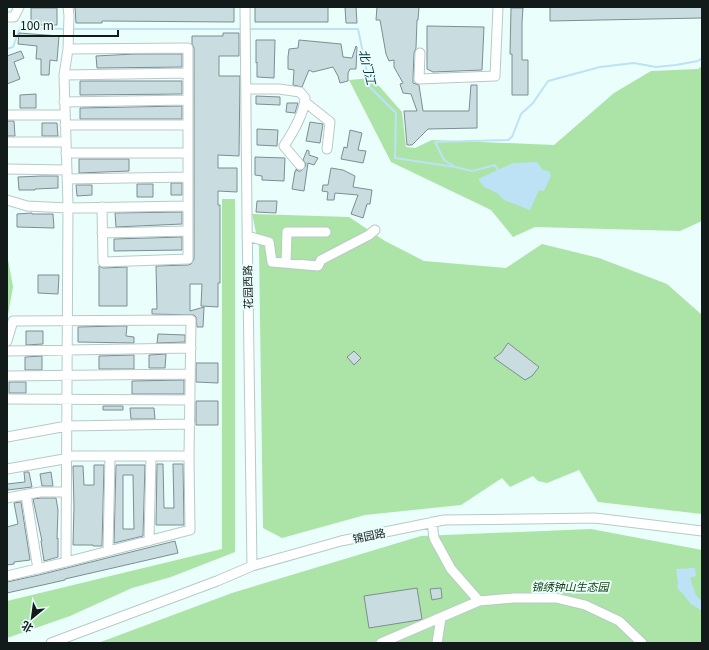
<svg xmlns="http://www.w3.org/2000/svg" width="709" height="650" font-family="Georgia,'Noto Sans SC',serif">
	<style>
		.green { fill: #ace3a6 }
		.water { fill: #bde2f6 }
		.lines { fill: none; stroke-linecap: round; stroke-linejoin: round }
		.stream { stroke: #bde2f6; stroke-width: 2 }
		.building { fill: #c9dde0; stroke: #7c8e91; fill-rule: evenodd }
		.minor-casing { stroke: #b7cac8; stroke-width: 11 }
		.minor { stroke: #fff; stroke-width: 9 }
		.labels { text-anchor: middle; stroke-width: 4; stroke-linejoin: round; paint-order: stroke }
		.street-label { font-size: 11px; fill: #131b1a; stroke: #eafefb }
		.park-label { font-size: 11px; font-style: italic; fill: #0d3b0b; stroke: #eafefb }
		.water-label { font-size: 12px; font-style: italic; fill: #043448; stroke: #eafefb }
	</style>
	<rect width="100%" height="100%" fill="#eafefb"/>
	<path class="green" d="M702,66V221L680,231L535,227L513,237L491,210L391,162L349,80L372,78L402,112L406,147L415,148L432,140L554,145L614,93L651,71L698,69Z
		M222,199H235V552L171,577L132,588L70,616L7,638V601L222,549Z
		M252,214L349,217L385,241L424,261L506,268L542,244L599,258L667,284L702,315V514L598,502L579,470L547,483L538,481L533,476L510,487L502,478L461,505L365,515L282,538L263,528L259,247Z
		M7,254L13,287L7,320Z
		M591,529L702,550V643H98L232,593L421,536Z"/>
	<path class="water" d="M537,162L543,170L549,171L551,176L544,191L539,190L530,210L504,200L497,193L484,187L478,179L513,163Z
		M695,568L696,576L690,578L696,595L702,602V611L691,604L682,593L677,588L678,583L676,569Z"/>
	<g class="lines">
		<path class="stream" d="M70,29H242
			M248,29H358L370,87L396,113L395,158L455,167L444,160L435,142L508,140L512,137L521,114L533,103L548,81L600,67L634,63L656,67L676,65L698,61L702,58
			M7,49L13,47L20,28L66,29
			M455,167L472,171L495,165L498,170"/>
	</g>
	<path class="building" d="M75,7H234V22L102,21V23H76Z
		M255,7H328V22H255Z
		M345,7H356L357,23H346Z
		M377,7H419L418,20H417L416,48L414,53L413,79V83L419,85L423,111H469L471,85H477V128L428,129L412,145H407L404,111H417L411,94L403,93L400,84L403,83L394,67V60L389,61L386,54L380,20H376Z
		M550,7H702V18L550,21Z
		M31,8H57V25H31Z
		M511,8H523L522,22V60H528V95H512V54H510Z
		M427,26L484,27L482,70L433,72L427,69Z
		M19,33L59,36L57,61L50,60L49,75H41V59H36L37,46L18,44Z
		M223,33H239V56H219V76H240L239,156L218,155V168H237V192L218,191V205H220V283H218V307L201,306L202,284H190V311L204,307L203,327H197L196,317L194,315L152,314V309H157L156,266L188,265L191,264L194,259V48L192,44V36H223Z
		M256,40H275L274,78L257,77V62L256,63Z
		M299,40L341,44L343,57L352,58L356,46L357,47L356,69H350L348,73V81L340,83L338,76L333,67L313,72L309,70L302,87L293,85L294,70L288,69V57L289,49L298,48Z
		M21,51L24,58L14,62L20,79L7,84V56Z
		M134,54H182V67L97,68L96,56Z
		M80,81H182V94L80,95Z
		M36,94V108H20V95Z
		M256,96L280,97V105L256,104Z
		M287,103H298L295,113L286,112Z
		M182,106V119H80V108Z
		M7,121H14L15,136H7Z
		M310,122L323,124L320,143L306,141Z
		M42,123H57L58,136H42Z
		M257,129L278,130L277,146L257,145Z
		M350,130L362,133L358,150L366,151L363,163L341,159L344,147L347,148Z
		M307,150L309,151V155L318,158L314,165L308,163L304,191L292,189L295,171H296V169L298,171H301L305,167L306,164L303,160Z
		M255,157L285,158L284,181L262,180V176L255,175Z
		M79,159H129V171L79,173Z
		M331,168L343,170L355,176L353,187L372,190L370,204H367L363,218L351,214L358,195L335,193L334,200H327L328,192L322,191L323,185H328Z
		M42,176H58V188L35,189V190H19L18,177Z
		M171,183H182V195H171Z
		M137,184H153V197H137Z
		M76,185H92V195L77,196Z
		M257,201H277L276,213L256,212Z
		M182,212V224L116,227L115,213Z
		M32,213V214H53L54,228L17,227V214Z
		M182,237V250L114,251V239Z
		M99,266L103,268L127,267V306H99Z
		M38,275H59L58,294L38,293Z
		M118,326H127L126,336L134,337V343L78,342V327Z
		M26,331H43V344L26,345Z
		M158,334L185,335V342L157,343Z
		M508,343L539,367L532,376L525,380L494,358L501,353Z
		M354,351L361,358L354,365L347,357Z
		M166,354L165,368H149V355Z
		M134,355V369H99V356Z
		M42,356V370H25V357Z
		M196,363H218V383L196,382Z
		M184,380V394H132V381Z
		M9,382H26V393H9Z
		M196,401H218V425H196Z
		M103,406H123V410H103Z
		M130,408H154L155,419H131Z
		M157,464H163L164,508H174L173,464H183L184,525H156Z
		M94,465H104L102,546H93V545H73L74,507L73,466H83L84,485H94Z
		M116,465H145L143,536L114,543ZM123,475H133L134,529H123Z
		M24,472H29L32,487L8,490L7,484L25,482Z
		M51,472L53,486H42L40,474Z
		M41,498H56L58,510L57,539L58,538V557L44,561L41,541H42L33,499Z
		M21,502L30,560L14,562V564L7,565V527L18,524L14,503Z
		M175,541L178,553L65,579V580L7,593V582L39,575Z
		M417,588L422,619L419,620L369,628L364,596Z
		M441,588L442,598L432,600L430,589Z"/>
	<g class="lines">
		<defs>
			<path id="minor" d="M245,7L247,219L252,566
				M7,17H14L19,7
				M68,49L188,48V259L103,262L102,207
				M420,53L419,79L495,76L498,7
				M64,75L188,73
				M246,89H279L300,92L305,98C304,114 293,132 284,146L300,165
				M64,102L188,100
				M305,102L330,122L327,149
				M7,115H65
				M65,125H188
				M7,142H65
				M66,153H188
				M7,169L67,170
				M67,179L188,177
				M7,200L27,206L68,208L188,206
				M102,233L188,231
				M247,236L269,242L272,262L318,266L321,260L369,235L375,230
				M286,263L287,232H326
				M7,341L13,321L191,320L189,456L190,530L66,562L7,576
				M7,351L191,348
				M7,376L190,374
				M7,399L190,400
				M7,437L67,426L190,424
				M7,469L64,459L71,456H189
				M26,495L38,569
				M7,498L40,492H66
				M149,541L151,456
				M108,551L110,456
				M66,562L68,205L64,75L68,49L69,16L68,7
				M479,601L514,598H556L585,605L619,621L642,643
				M51,643L217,581L252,566L341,541L444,520L595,518L702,531
				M381,643L479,601L451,569L434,538L432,522
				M437,643L441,618"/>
		</defs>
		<use href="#minor" class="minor-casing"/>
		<use href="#minor" class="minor"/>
	</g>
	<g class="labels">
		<g class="street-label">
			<text transform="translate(248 287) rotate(-91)" y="4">花园西路</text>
			<text transform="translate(369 536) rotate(-12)" y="4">锦园路</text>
		</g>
		<g class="park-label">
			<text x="570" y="591">锦绣钟山生态园</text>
		</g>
		<g class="water-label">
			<text transform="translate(367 67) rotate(76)" y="4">北门江</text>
		</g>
	</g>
	<rect width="709" height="650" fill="none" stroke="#131b1a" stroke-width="16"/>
	<g transform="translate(32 618) rotate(209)" stroke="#eafefb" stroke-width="3" paint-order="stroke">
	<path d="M0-3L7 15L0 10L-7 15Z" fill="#131b1a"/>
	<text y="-6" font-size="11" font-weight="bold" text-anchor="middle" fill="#131b1a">北</text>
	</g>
	<path d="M14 30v6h104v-6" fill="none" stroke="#131b1a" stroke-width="2"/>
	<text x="20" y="30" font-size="12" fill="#131b1a" stroke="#eafefb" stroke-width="3" paint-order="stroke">100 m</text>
</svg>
